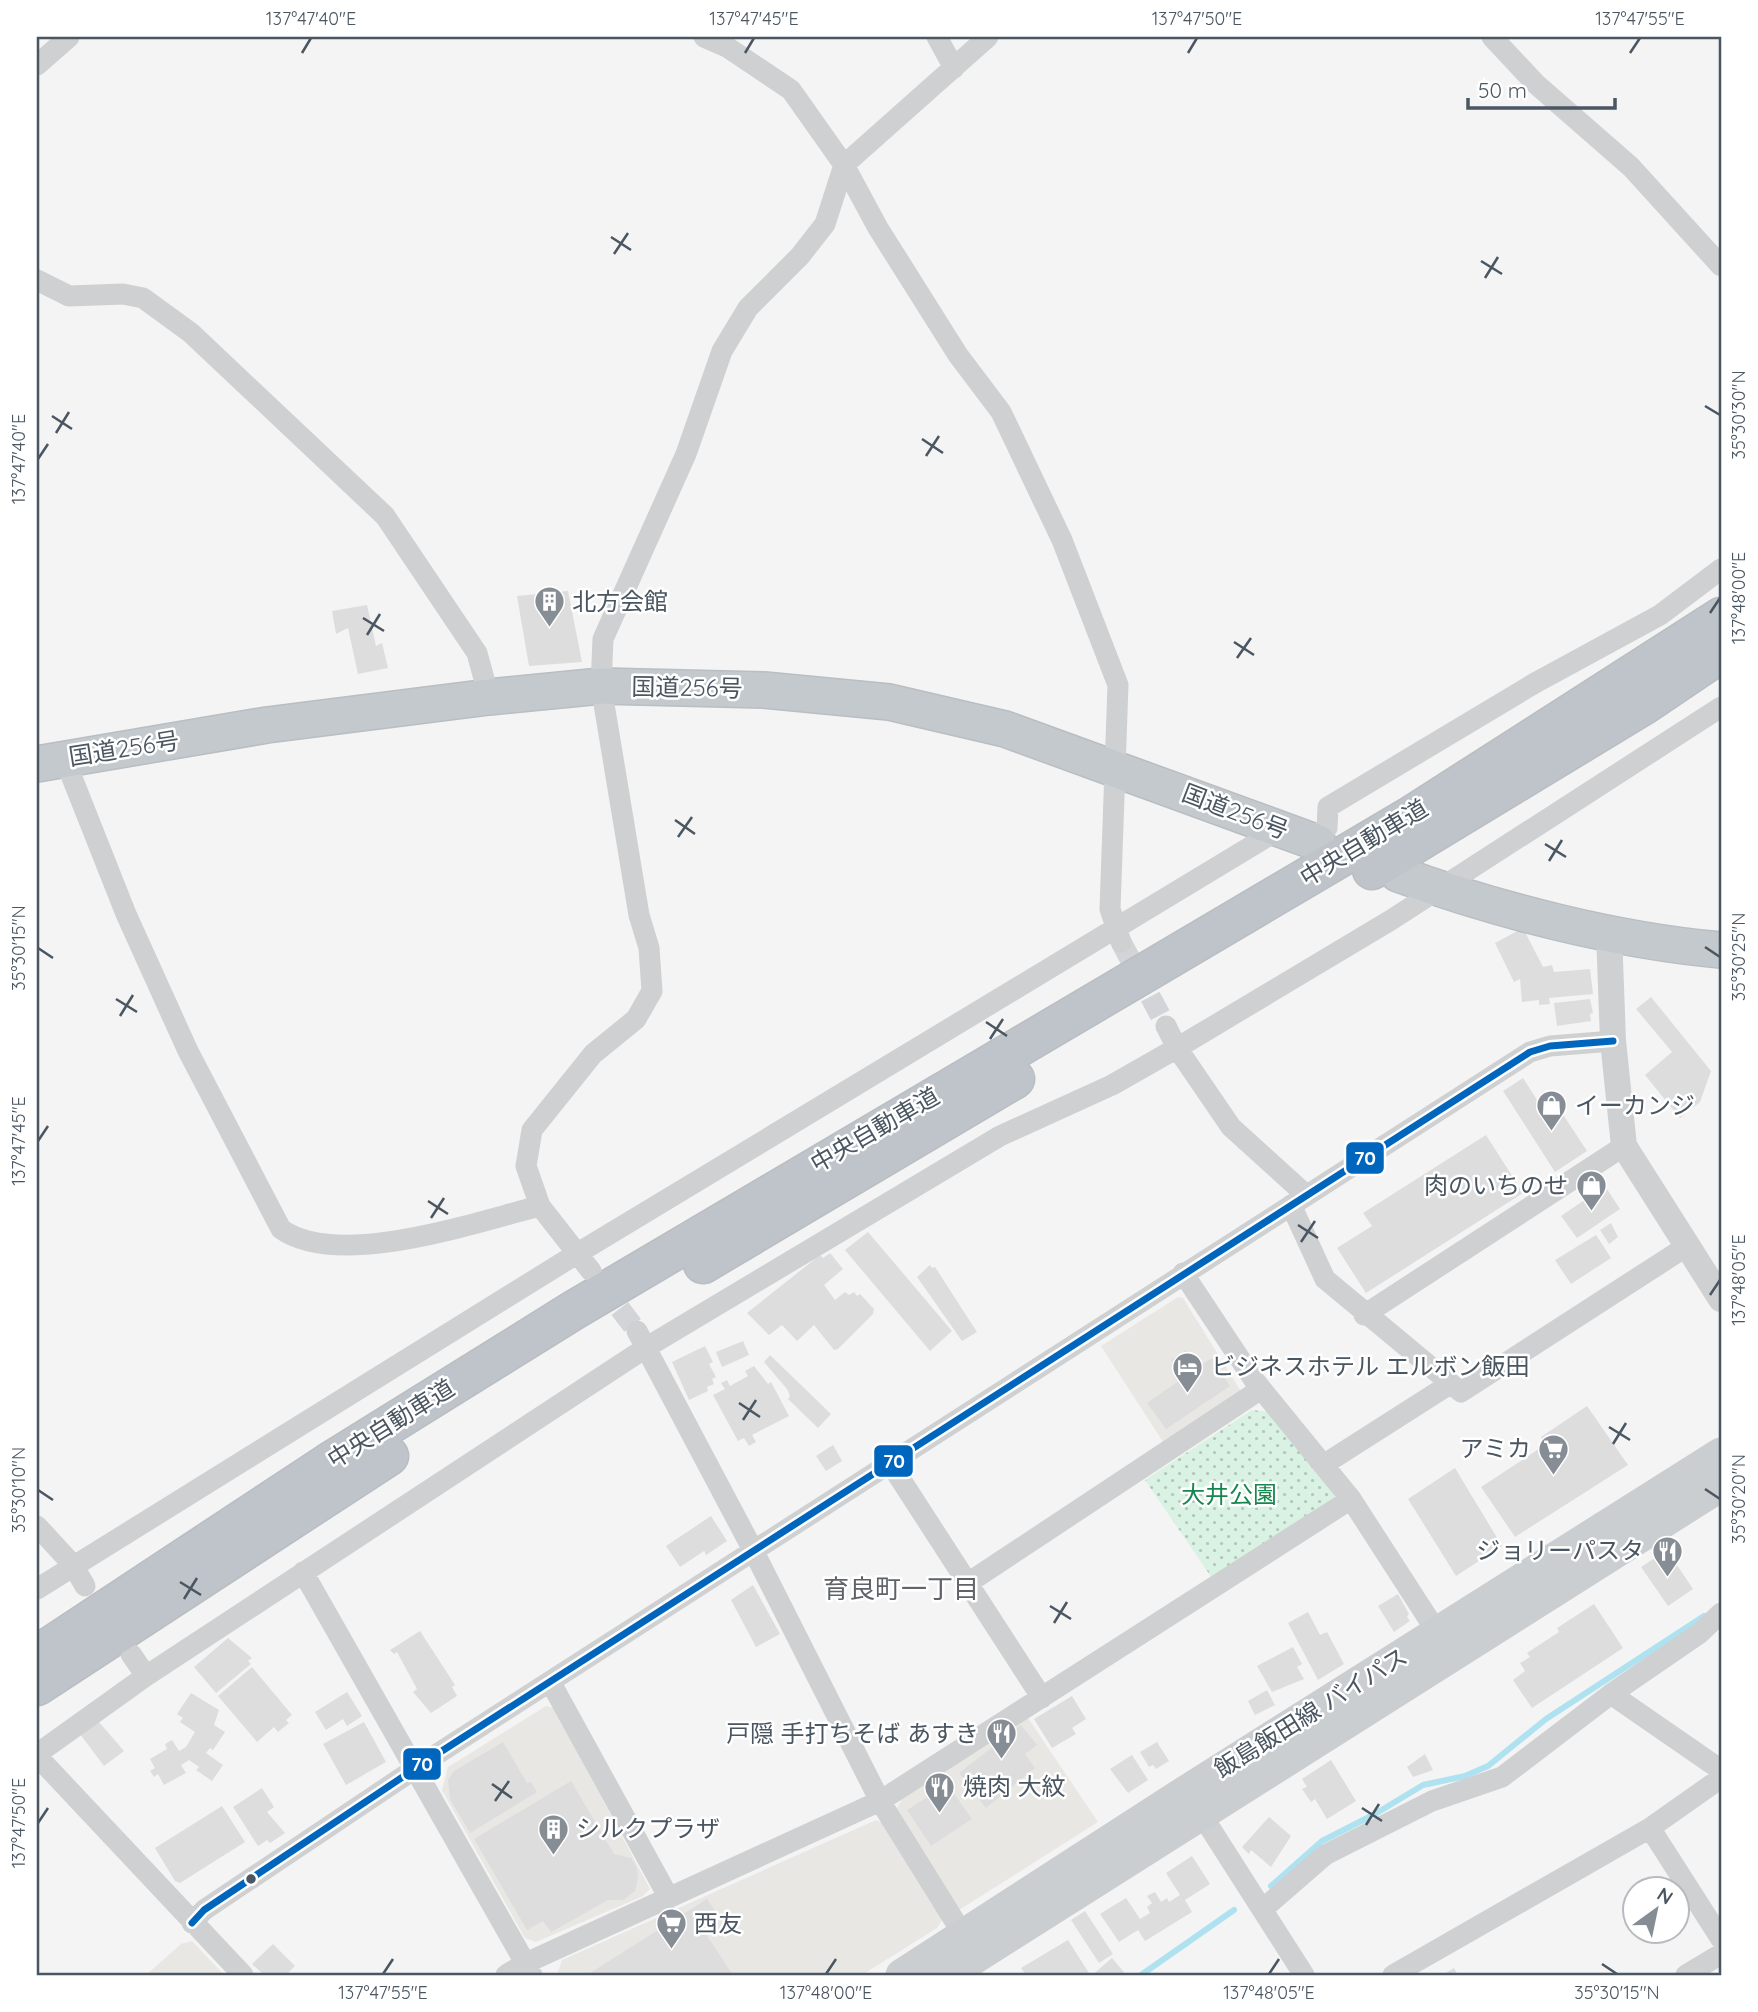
<svg xmlns="http://www.w3.org/2000/svg" width="1758" height="2012" font-family="Quicksand,'Noto Sans JP',sans-serif">
	<style>
		.commercial { fill: #e8e7e3 }
		.park { fill: url(#park-dots) }
		.lines { fill: none; stroke-linecap: round; stroke-linejoin: round }
		.stream { stroke: #aee2f0; stroke-width: 6 }
		.building { fill: #ddddde }
		.minor-tunnel { stroke: #d2d4d7; stroke-width: 21; stroke-dasharray: 21 10; stroke-linecap: butt }
		.trunk-casing { stroke: #b9bec3; stroke-width: 38 }
		.motorway-casing { stroke: #b9bec3; stroke-width: 41 }
		.minor { stroke: #ced0d2; stroke-width: 21 }
		.tertiary { stroke: #ced0d2; stroke-width: 26 }
		.primary { stroke: #caced1; stroke-width: 33 }
		.trunk { stroke: #c4c9cd; stroke-width: 35 }
		.motorway { stroke: #bec4c9; stroke-width: 38 }
		.bus-1-casing { stroke: #fff; stroke-width: 12 }
		.bus-1 { stroke: #0065bd; stroke-width: 7 }
		.ticks { fill: none; stroke: #4a5661; stroke-width: 2.5 }
		.bus-dot { fill: #4a5661; stroke: #fff; stroke-width: 2.5 }
		.labels { text-anchor: middle; stroke-width: 5; stroke-linejoin: round; paint-order: stroke }
		.poi-label { font-size: 24px; fill: #4a5661; stroke: #fff; text-anchor: start }
		.street-label { font-size: 24px; fill: #4a5661; stroke: #fff }
		.park-label { font-size: 24px; fill: #17864f; stroke: #fff }
		.neighbourhood-label { font-size: 26px; fill: #5f6368; stroke: #fff }
		.line-badge { stroke: #fff; stroke-width: 2.5 }
		.badge-label { font-size: 19px; text-anchor: middle; font-weight: bold; fill: #fff }
		.neatline { fill: none; stroke: #4a5661; stroke-width: 2.5 }
		.ticks-label { font-size: 18px; text-anchor: middle; fill: #4a5661 }
	</style>
	<defs>
		<pattern id="park-dots" width="8" height="8" patternUnits="userSpaceOnUse" patternTransform="scale(1.75)"><rect width="8" height="8" fill="#d9f2e3"/><path d="M2 2h.1M6 6h.1" fill="none" stroke="#b2c7bb" stroke-width="1.8" stroke-linecap="round"/></pattern>
	</defs>
	<rect width="100%" height="100%" fill="#f4f4f4"/>
	<path class="commercial" d="M1178,1297L1183,1298L1242,1393L1165,1445L1101,1346Z
		M546,1706L554,1708L650,1889L643,1896L536,1942L525,1938L442,1790L448,1767Z
		M1028,1718L1098,1822L959,1910L896,1810L903,1797Z
		M876,1820L883,1823L943,1919L937,1928L862,1975H557L562,1960Z
		M192,1941L224,1975H146L181,1944Z"/>
	<path class="park" d="M1252,1410L1270,1412L1334,1492V1497L1212,1578L1145,1480Z"/>
	<g class="lines">
		<path class="stream" d="M1271,1886L1322,1841L1375,1814L1423,1785L1465,1776L1488,1766L1546,1719L1704,1616
			M1141,1975L1234,1910"/>
	</g>
	<path class="building" d="M568,591L582,662L529,666L517,596Z
		M367,605L376,646L382,643L388,668L358,674L348,628L336,634L332,611Z
		M1523,928L1543,967L1552,965L1554,972L1590,969L1593,994L1549,998L1550,1004L1539,1005V1000L1522,1002L1520,979L1514,982L1495,943Z
		M1651,997L1711,1071L1700,1102L1680,1118L1645,1075L1672,1052L1636,1009Z
		M1590,999L1593,1013L1590,1014L1591,1021L1557,1026L1554,1003Z
		M1523,1078L1546,1114L1558,1107L1587,1151L1555,1172L1503,1091Z
		M1486,1135L1523,1193L1366,1293L1337,1248L1372,1226L1363,1213Z
		M1605,1186L1620,1209L1577,1238L1561,1216Z
		M1611,1223L1618,1237L1609,1244L1600,1230Z
		M868,1232L952,1331L930,1351L845,1250Z
		M1596,1235L1611,1258L1571,1284L1555,1260Z
		M830,1253L843,1269L824,1285L835,1300L845,1292L849,1295L854,1292L857,1296L860,1294L874,1309L873,1314L838,1349L834,1350L814,1325L797,1341L782,1325L769,1335L747,1313L820,1255L823,1258Z
		M930,1265L932,1268L935,1267L977,1332L962,1341L917,1277Z
		M743,1341L749,1355L722,1367L716,1352Z
		M705,1346L713,1362L709,1364L716,1377L712,1379L714,1384L707,1387L708,1391L689,1400L672,1362Z
		M1186,1350L1198,1367L1212,1358L1230,1386L1166,1429L1147,1403L1183,1378L1171,1360Z
		M770,1355L831,1414L818,1428L788,1399L790,1396L787,1389L764,1362Z
		M754,1366L768,1384L771,1382L789,1416L752,1435L756,1442L749,1446L744,1438L738,1441L713,1395L725,1389L721,1383L727,1380L730,1386L748,1376L745,1371Z
		M1587,1406L1628,1465L1515,1537L1481,1487L1545,1445L1541,1437Z
		M833,1445L842,1461L826,1471L816,1456Z
		M1455,1468L1502,1546L1456,1576L1408,1499Z
		M711,1516L727,1541L706,1555L704,1551L680,1567L666,1546Z
		M1667,1550L1693,1589L1668,1606L1641,1567Z
		M753,1585L780,1634L756,1647L731,1600Z
		M1398,1594L1409,1614L1407,1617L1410,1621L1394,1632L1378,1606Z
		M1594,1604L1623,1648L1532,1708L1513,1680L1525,1671L1520,1663L1530,1657L1527,1653L1559,1632L1557,1628Z
		M1308,1612L1320,1635L1327,1632L1344,1664L1318,1680L1288,1623Z
		M420,1631L455,1685L452,1687L457,1696L431,1713L413,1692L417,1689L397,1652L394,1654L390,1650Z
		M228,1638L252,1658L248,1661L251,1664L216,1693L194,1667Z
		M1293,1647L1302,1664L1297,1667L1304,1679L1272,1692L1257,1666Z
		M252,1667L292,1715L286,1720L289,1723L278,1732L274,1727L257,1742L218,1696Z
		M1267,1690L1275,1705L1255,1715L1248,1701Z
		M347,1692L362,1716L347,1726L343,1719L326,1730L315,1712Z
		M191,1693L219,1710L214,1725L225,1732L213,1750L210,1748L206,1753L223,1765L212,1781L196,1770L199,1767L189,1760L181,1765L186,1773L164,1785L158,1774L154,1777L150,1771L155,1768L150,1759L167,1749L165,1744L172,1740L179,1751L186,1747L195,1732L180,1722L183,1718L177,1714Z
		M1072,1696L1086,1719L1072,1728L1076,1734L1052,1748L1034,1719Z
		M98,1721L124,1751L104,1766L80,1734Z
		M364,1722L386,1762L346,1785L323,1744Z
		M1021,1725L1037,1745L1025,1754L1035,1768L986,1808L959,1773Z
		M503,1742L527,1783L531,1782L537,1792L470,1833L450,1799L448,1780L454,1771Z
		M1157,1742L1169,1761L1156,1769L1153,1765L1149,1767L1140,1752Z
		M1425,1754L1433,1770L1413,1777L1407,1767Z
		M1132,1755L1148,1780L1128,1793L1110,1769Z
		M1331,1760L1356,1801L1327,1819L1315,1799L1311,1802L1302,1789L1307,1787L1302,1779Z
		M571,1781L614,1854L631,1858L637,1868L638,1878L635,1891L623,1900H608L551,1932L543,1921L527,1930L474,1839Z
		M262,1788L274,1807L267,1812L285,1833L270,1843L267,1840L258,1846L233,1807Z
		M940,1789L946,1797L953,1792L972,1819L931,1846L907,1810Z
		M222,1806L245,1842L180,1883L175,1881L155,1848Z
		M1269,1817L1291,1836L1271,1867L1251,1850L1249,1854L1242,1847Z
		M1192,1856L1210,1884L1185,1900L1192,1912L1145,1941L1138,1930L1119,1942L1100,1914L1126,1898L1140,1919L1150,1913L1147,1907L1152,1903L1147,1896L1155,1892L1161,1902L1167,1898L1169,1902L1180,1895L1166,1873Z
		M707,1899L719,1917L702,1928L733,1975H587Z
		M1085,1911L1113,1954L1099,1963L1071,1920Z
		M1068,1940L1089,1973L1026,1975L1021,1968Z
		M273,1944L295,1966L286,1975H264L252,1964Z
		M1112,1958L1124,1972L1121,1975H1092Z
		M1454,1968L1458,1975H1442Z"/>
	<g class="lines">
		<path class="minor-tunnel" d="M1121,942L1166,1026
			M601,1284L637,1331"/>
		<defs>
			<path id="trunk" d="M37,764L267,725L489,697L601,686L764,690L889,702L1005,729L1318,843
				M1398,874C1496,910 1617,941 1721,950"/>
			<path id="motorway" d="M1372,870L1644,705L1721,653
				M703,1264L1015,1079
				M37,1655L328,1463L574,1310L1409,817L1721,617
				M37,1686L389,1456"/>
		</defs>
		<use href="#trunk" class="trunk-casing"/>
		<use href="#motorway" class="motorway-casing"/>
		<path class="minor" d="M704,37L727,47L791,90L844,165L878,228L958,355L1001,412L1062,540L1118,685L1110,909L1121,942
			M937,37L954,68
			M1492,37L1536,84L1631,167L1721,266
			M37,65L69,37
			M37,280L69,296L123,294L143,298L191,333L385,516L477,653L489,697
			M65,760L126,914L188,1051L281,1229C339,1270 475,1222 540,1206
			M1309,840L1327,828L1328,807L1535,683L1660,615L1721,569
			M1166,1026L1177,1048L1231,1127L1306,1195
			M1291,1205L1325,1279L1461,1392L1687,1246
			M591,1271L540,1206L526,1166L532,1130L593,1054L636,1019L652,991L649,948L639,915L601,686L603,639L686,454L722,351L748,308L800,256L825,224L844,165L988,37
			M1183,1273L1254,1380L1351,1499L1444,1643
			M1364,1315L1624,1146
			M637,1331L753,1550L880,1801L969,1944
			M890,1463L1042,1698
			M1323,1465L1450,1384
			M37,1526L73,1565L85,1586
			M303,1572L532,1975
			M968,1583L1261,1389
			M37,1589L578,1253L1280,829
			M131,1654L146,1676
			M551,1683L669,1898
			M1611,1694L1721,1770
			M37,1754L146,1676L647,1347L1000,1136L1112,1085L1177,1048L1391,920L1721,707
			M37,1756L243,1975
			M1196,1806L1304,1975
			M1650,1828L1721,1939
			M1263,1909L1325,1855L1432,1801L1502,1777L1611,1694L1700,1633L1721,1613
			M192,1923L204,1910L431,1758L1530,1052L1550,1046L1613,1041
			M506,1975L526,1963L880,1801L1351,1499
			M1393,1975L1650,1828L1721,1778
			M1686,1975L1721,1954"/>
		<path class="tertiary" d="M1609,932L1613,1041L1624,1146L1721,1299"/>
		<path class="primary" d="M902,1975L1187,1791L1721,1454
			M947,1975L1721,1485"/>
		<use href="#trunk" class="trunk"/>
		<use href="#motorway" class="motorway"/>
		<defs>
			<path id="bus-1" d="M192,1923L204,1910L431,1758L1530,1052L1550,1046L1613,1041"/>
		</defs>
		<use href="#bus-1" class="bus-1-casing"/>
		<use href="#bus-1" class="bus-1"/>
	</g>
	<path class="ticks" d="M302,53L311,38M745,53L754,38M1188,53L1197,38M1630,53L1640,38M611,237L631,250M614,254L628,233M1481,261L1502,274M1485,278L1498,257M1705,406L1720,415M52,416L72,429M56,433L69,412M922,439L943,453M926,456L939,436M38,459L48,444M1710,613L1720,598M363,618L384,631M367,635L380,614M1234,642L1254,655M1237,658L1251,638M675,820L695,834M678,837L692,817M1545,844L1566,857M1549,861L1562,840M1705,947L1720,957M38,948L53,958M116,999L137,1012M120,1016L133,995M986,1022L1007,1036M990,1039L1003,1019M38,1141L48,1126M428,1201L448,1214M431,1218L444,1198M1298,1225L1318,1238M1301,1242L1315,1221M1710,1295L1720,1280M739,1403L760,1417M743,1420L756,1400M1609,1427L1630,1440M1613,1444L1626,1423M1705,1489L1720,1499M38,1490L53,1500M180,1582L201,1595M184,1599L197,1578M1050,1606L1071,1619M1054,1623L1067,1602M492,1784L512,1798M495,1801L509,1781M1362,1808L1382,1821M38,1823L48,1808M1366,1825L1379,1804M1602,1964L1617,1974M383,1974L393,1959M826,1974L836,1959M1269,1974L1279,1959"/>
	<defs>
		<symbol id="building-pin" viewBox="-11 -11 22 30"><path d="M0 17L-7.5 6A9.5 9.5 0 1 1 7.5 6Z" fill="#868d94" stroke="#fff"/><path d="M-4-6H4V6H1V3H-1V6H-4ZM-2.5-4.3h1.7v1.8h-1.7ZM.8-4.3h1.7v1.8H.8ZM-2.5-1h1.7V.8h-1.7ZM.8-1h1.7V.8H.8Z" fill="#fff"/></symbol>
		<symbol id="shop-pin" viewBox="-11 -11 22 30"><path d="M0 17L-7.5 6A9.5 9.5 0 1 1 7.5 6Z" fill="#868d94" stroke="#fff"/><path d="M-5-2.5h2.3a2.7 3.5 0 0 1 5.4 0H5L5.5 6h-11ZM-1.5-2.5h3a1.5 2.3 0 0 0-3 0Z" fill="#fff"/></symbol>
		<symbol id="hotel-pin" viewBox="-11 -11 22 30"><path d="M0 17L-7.5 6A9.5 9.5 0 1 1 7.5 6Z" fill="#868d94" stroke="#fff"/><path d="M-6-4.5h1.5V1H6V5H4.5V3h-9V5H-6ZM-4 0a1.8 1.8 0 1 1 3.6 0ZM.5 0V-2.5h3Q6-2.5 6 0Z" fill="#fff"/></symbol>
		<symbol id="supermarket-pin" viewBox="-11 -11 22 30"><path d="M0 17L-7.5 6A9.5 9.5 0 1 1 7.5 6Z" fill="#868d94" stroke="#fff"/><path d="M-6-5.5h2.5l.6 2H6L4.5 2H-2.5L-4.4-4H-6ZM-1.5 3.2a1.3 1.3 0 1 0 .1 0ZM3 3.2a1.3 1.3 0 1 0 .1 0Z" fill="#fff"/></symbol>
		<symbol id="restaurant-pin" viewBox="-11 -11 22 30"><path d="M0 17L-7.5 6A9.5 9.5 0 1 1 7.5 6Z" fill="#868d94" stroke="#fff"/><path d="M-5-6h1v4h1v-4h1v4h1v-4h1v5L-1.5 .5V6h-2V.5L-5-1ZM5-6V6H3V1.5H1.5Q1.5-4 5-6Z" fill="#fff"/></symbol>
	</defs>
	<g fill-rule="evenodd">
		<use href="#building-pin" x="532" y="584" width="35" height="47"/>
		<use href="#shop-pin" x="1534" y="1088" width="35" height="47"/>
		<use href="#shop-pin" x="1574" y="1168" width="35" height="47"/>
		<use href="#hotel-pin" x="1170" y="1350" width="35" height="47"/>
		<use href="#supermarket-pin" x="1536" y="1432" width="35" height="47"/>
		<use href="#restaurant-pin" x="1650" y="1534" width="35" height="47"/>
		<use href="#restaurant-pin" x="984" y="1716" width="35" height="47"/>
		<use href="#restaurant-pin" x="922" y="1770" width="35" height="47"/>
		<use href="#building-pin" x="536" y="1812" width="35" height="47"/>
		<use href="#supermarket-pin" x="654" y="1906" width="35" height="47"/>
	</g>
	<circle class="bus-dot" cx="251" cy="1879" r="6"/>
	<g class="labels">
		<g class="poi-label">
			<text x="572" y="610">北方会館</text>
			<text x="1575" y="1114">イーカンジ</text>
			<text x="1568" y="1194" text-anchor="end">肉のいちのせ</text>
			<text x="1211" y="1375">ビジネスホテル エルボン飯田</text>
			<text x="1531" y="1457" text-anchor="end">アミカ</text>
			<text x="1644" y="1559" text-anchor="end">ジョリーパスタ</text>
			<text x="979" y="1742" text-anchor="end">戸隠 手打ちそば あすき</text>
			<text x="963" y="1795">焼肉 大紋</text>
			<text x="576" y="1837">シルクプラザ</text>
			<text x="694" y="1932">西友</text>
		</g>
		<g class="street-label">
			<text transform="translate(687 688) rotate(1)" y="8">国道256号</text>
			<text transform="translate(124 749) rotate(-9)" y="8">国道256号</text>
			<text transform="translate(1235 812) rotate(21)" y="8">国道256号</text>
			<text transform="translate(1364 843) rotate(-31)" y="8">中央自動車道</text>
			<text transform="translate(875 1130) rotate(-30)" y="8">中央自動車道</text>
			<text transform="translate(391 1424) rotate(-32)" y="8">中央自動車道</text>
			<text transform="translate(1311 1713) rotate(-32)" y="8">飯島飯田線 バイパス</text>
		</g>
		<g class="park-label">
			<text x="1229" y="1503">大井公園</text>
		</g>
		<g class="neighbourhood-label">
			<text x="901" y="1598">育良町一丁目</text>
		</g>
	</g>
	<g class="line-badge">
		<rect x="1345" y="1141" width="40" height="34" rx="7" fill="#0065bd"/>
		<rect x="873" y="1444" width="41" height="34" rx="7" fill="#0065bd"/>
		<rect x="402" y="1747" width="40" height="34" rx="7" fill="#0065bd"/>
	</g>
	<g class="badge-label">
		<text x="1365" y="1165">70</text>
		<text x="894" y="1468">70</text>
		<text x="422" y="1771">70</text>
	</g>
	<rect width="1758" height="2012" fill="none" stroke="#ffffff" stroke-width="77"/>
	<g transform="translate(1656 1910) rotate(33)"><circle r="33" fill="#ffffff" stroke="#b7bbc0" stroke-width="2"/>
	<path d="M0-5L12 26L0 18L-12 26Z" fill="#868d94"/>
	<text y="-10" font-size="19" font-weight="bold" text-anchor="middle" fill="#4a5661">N</text>
	</g>
	<path d="M1468 98v10h147v-10" fill="none" stroke="#4a5661" stroke-width="3.5"/>
	<text x="1478" y="98" font-size="21" fill="#4a5661" stroke="#ffffff" stroke-width="5" paint-order="stroke">50 m</text>
	<rect x="38" y="38" width="1682" height="1936" class="neatline"/>
	<g class="ticks-label">
		<text x="311" y="25">137°47'40"E</text>
		<text x="754" y="25">137°47'45"E</text>
		<text x="1197" y="25">137°47'50"E</text>
		<text x="1640" y="25">137°47'55"E</text>
		<text transform="translate(1739 415) rotate(-90)" y="6">35°30'30"N</text>
		<text transform="translate(19 459) rotate(-90)" y="6">137°47'40"E</text>
		<text transform="translate(1739 598) rotate(-90)" y="6">137°48'00"E</text>
		<text transform="translate(19 948) rotate(-90)" y="6">35°30'15"N</text>
		<text transform="translate(1739 957) rotate(-90)" y="6">35°30'25"N</text>
		<text transform="translate(19 1141) rotate(-90)" y="6">137°47'45"E</text>
		<text transform="translate(1739 1280) rotate(-90)" y="6">137°48'05"E</text>
		<text transform="translate(19 1490) rotate(-90)" y="6">35°30'10"N</text>
		<text transform="translate(1739 1499) rotate(-90)" y="6">35°30'20"N</text>
		<text transform="translate(19 1823) rotate(-90)" y="6">137°47'50"E</text>
		<text x="383" y="1999">137°47'55"E</text>
		<text x="826" y="1999">137°48'00"E</text>
		<text x="1269" y="1999">137°48'05"E</text>
		<text x="1617" y="1999">35°30'15"N</text>
	</g>
</svg>
